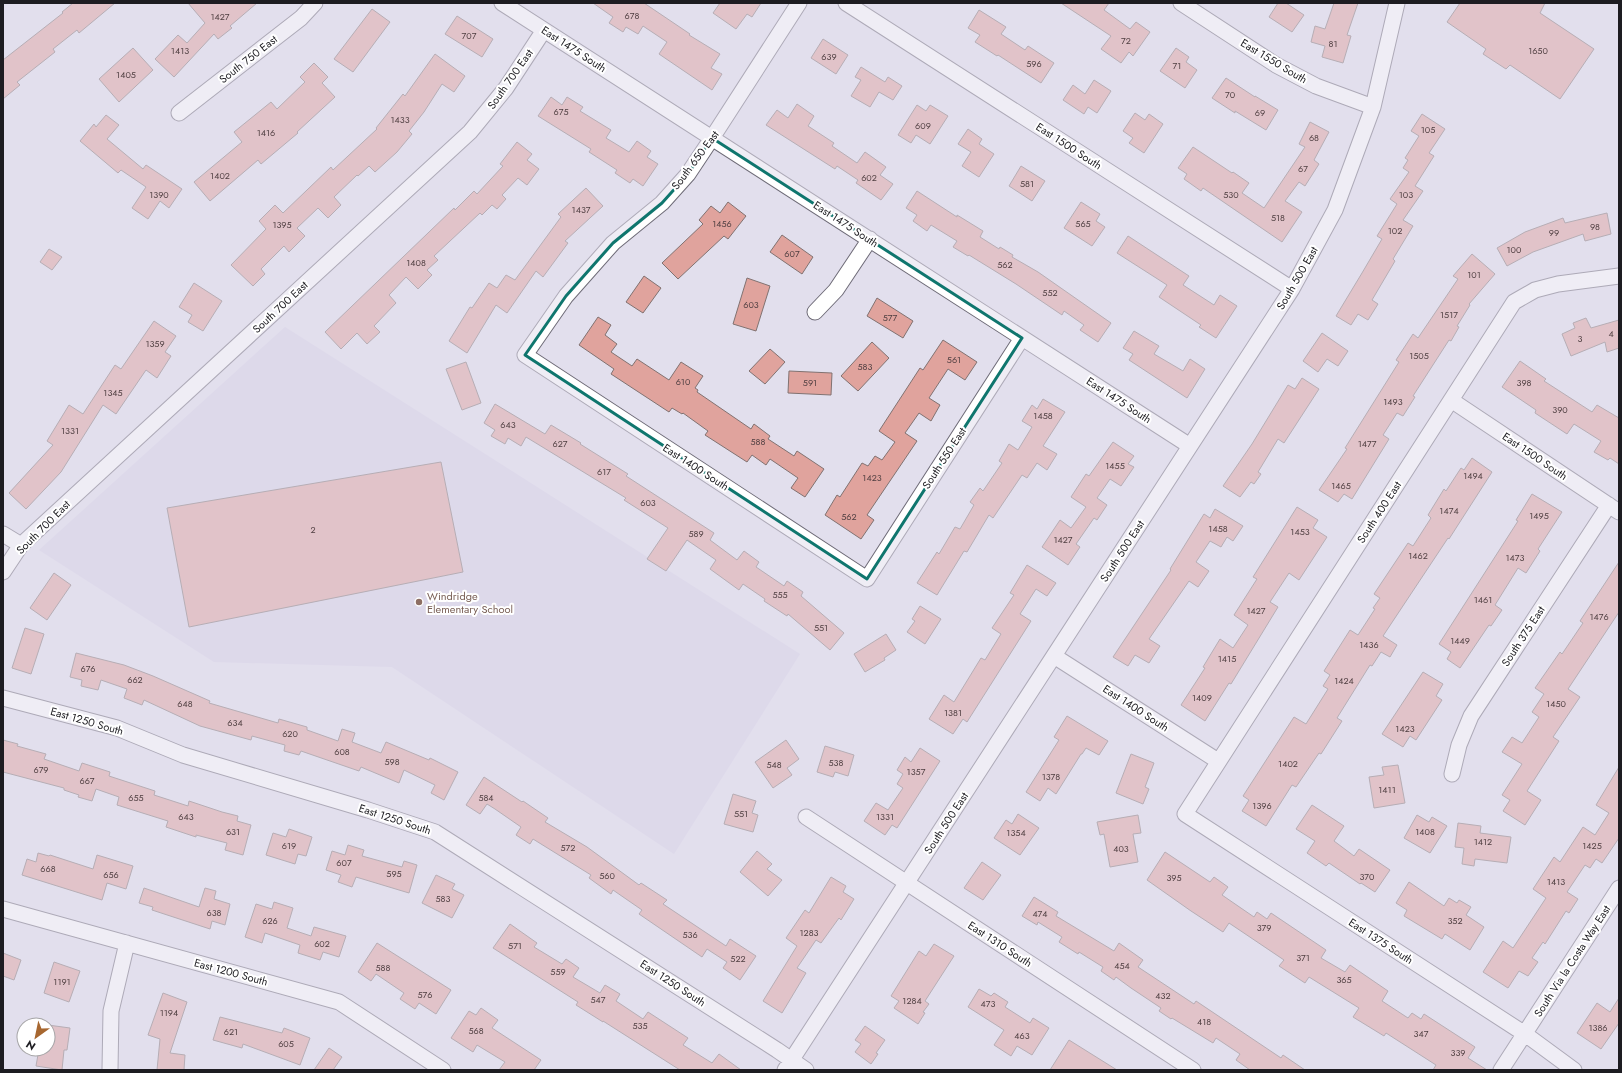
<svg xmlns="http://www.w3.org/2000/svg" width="1622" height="1073" font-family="Jost,sans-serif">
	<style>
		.built { fill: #d7d2e7 }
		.building { fill: #e0a39d; stroke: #817271 }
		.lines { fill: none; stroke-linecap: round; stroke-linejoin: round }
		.street-casing { stroke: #6e6b77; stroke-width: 17 }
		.street { stroke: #fff; stroke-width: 15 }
		.marked { fill: none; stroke: #0f766e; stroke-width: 3; stroke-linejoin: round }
		.education-dot { fill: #8d6e63; stroke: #fff; stroke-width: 1.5 }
		.labels { text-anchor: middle; stroke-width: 4; stroke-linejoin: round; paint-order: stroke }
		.number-label { font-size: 9px; fill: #4e3e40 }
		.street-label { font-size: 11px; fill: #1d1c21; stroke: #fff }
		.education-label { font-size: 11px; fill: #785e54; stroke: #fff; text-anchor: start }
	</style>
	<rect width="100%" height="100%" fill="#e2dfed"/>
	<path class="built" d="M285,327L800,654L674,854L392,667L214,662L39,550Z"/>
	<path class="building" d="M73,3H115L79,33L77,30L53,49L55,52L17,82L20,85L3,99V60L63,13L62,12Z
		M188,3H257L230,26L232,28L218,39L214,34L174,77L155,59L178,35L187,43L205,23Z
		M593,3H644L690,34L689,35L720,54L711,68L722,74L712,90L659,54L667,42L643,26L638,34L626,27L623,32L609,23L613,17Z
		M720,3H761L752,17L747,14L736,29L713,13Z
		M1061,3H1109L1104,10L1130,29L1136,22L1150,32L1133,56L1129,52L1121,63L1101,49L1111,36Z
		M1278,3H1286L1304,15L1292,32L1269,17Z
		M1334,3H1358L1347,35L1351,36L1343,63L1322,57L1325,46L1311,42L1315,26L1325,29Z
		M1460,3H1545L1540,13L1594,49L1560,99L1510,65L1506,69L1483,54L1486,49L1447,22Z
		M372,9L390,22L353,72L334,59Z
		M979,10L1006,27L1001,34L1025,50L1028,46L1054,63L1041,83L998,55L997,56L975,42L980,35L968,28Z
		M457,16L493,39L482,57L445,34Z
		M823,39L848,55L836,74L811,58Z
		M133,48L153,70L119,102L99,79Z
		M1176,48L1189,57L1186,62L1197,70L1185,88L1160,71Z
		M435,54L465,76L454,92L442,84L424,112L409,131L412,134L397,152L375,172L369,166L358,176L357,175L334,197L341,205L328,218L318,208L297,228L305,236L289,252L284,246L261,269L265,274L253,286L231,265L266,229L259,221L275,205L283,213L331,167L333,170L377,129L376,128L403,94L405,96Z
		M314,63L328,77L322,83L335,97L297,132L298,133L261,164L258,160L210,201L194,182L242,142L234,132L271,102L277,109L305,82L300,77Z
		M861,67L885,82L888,77L902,86L893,100L879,92L870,107L851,96L861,80L855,77Z
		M1226,78L1255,97V96L1278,110L1266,130L1235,111V113L1212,98Z
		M1094,80L1111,91L1097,113L1088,107L1084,114L1063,100L1073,85L1085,94Z
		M551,97L562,105L567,97L583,107L580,111L611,130L606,138L629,152L637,141L651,151L647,157L658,164L643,186L633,179L630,183L615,173L617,170L589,152L591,149L538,116Z
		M797,104L814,116L808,126L834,143L832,146L857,163L865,152L886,167L880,175L893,184L881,200L856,183L858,180L837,166L835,169L766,125L777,110L788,118Z
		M917,105L926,111L930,105L948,116L930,144L916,135L911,143L898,135Z
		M1135,113L1145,120L1149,114L1163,124L1144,153L1129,143L1133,138L1123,131Z
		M1422,114L1445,129L1429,153L1434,156L1415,186L1423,191L1403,220L1413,226L1393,259L1395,261L1372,300L1378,304L1368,320L1358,314L1351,325L1336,316L1362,273L1382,239L1377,236L1397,204L1390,199L1409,172L1403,168L1408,160L1405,158L1419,136L1411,131Z
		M106,115L119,125L107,139L143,169L146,165L182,189L169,208L160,201L148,219L132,208L146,187L121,170L118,173L80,141L94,124L96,127Z
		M1310,122L1329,132L1314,160L1319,164L1305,186L1299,182L1285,201L1302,212L1282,242L1203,188L1201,191L1184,179L1187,174L1178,168L1193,147L1232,173L1233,172L1249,183L1242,193L1264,208L1305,147L1299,144Z
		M968,129L982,139L979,144L994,154L979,177L962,166L971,152L958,144Z
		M517,142L532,154L527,160L539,169L527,185L518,178L502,195L506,199L497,209L492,205L482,215L480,213L434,256L438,260L427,270L432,275L418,289L406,277L389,295L396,303L374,326L380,332L367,344L357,333L341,349L325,332L454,208L455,210L474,191L477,194L503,166L500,164Z
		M1021,166L1045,181L1032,201L1009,186Z
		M586,188L603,206L565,241L568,243L543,277L536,271L507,313L496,305L467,353L449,341L470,307L472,308L489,283L497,288L506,275L515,280L561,217L558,214Z
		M917,191L957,217V215L983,231L980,237L999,249L1000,247L1013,255L1012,257L1038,272L1111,323L1098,342L1080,330L1084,325L1064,311L1062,315L1016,284L969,255L968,256L953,247L957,241L931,225L927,231L913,221L917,215L906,208Z
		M728,202L746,216L728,239L724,236L678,279L662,263L703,224L699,220L711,206L720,213Z
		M1081,202L1100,214L1096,221L1105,227L1092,246L1064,228Z
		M1607,213L1611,234L1585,241L1583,234L1533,252L1507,266L1497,248L1525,232L1563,218L1565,223Z
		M782,235L813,257L802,274L770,252Z
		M1128,236L1189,276L1183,285L1214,305L1220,295L1237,306L1216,338L1199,327L1201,325L1159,297L1167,285L1117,253Z
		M49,249L62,257L52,270L40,262Z
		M1472,254L1495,274L1469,304L1470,305L1457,326L1459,327L1451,341L1449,340L1413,396L1415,397L1403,416L1397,413L1383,435L1389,439L1352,499L1344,494L1338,502L1319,490L1347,449L1345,448L1399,362L1396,360L1413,334L1418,338L1458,279L1453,276Z
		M644,276L661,288L643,313L626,302Z
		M747,278L770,286L756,331L733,324Z
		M194,283L222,301L203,331L188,322L192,315L179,307Z
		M877,298L913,321L903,338L867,316Z
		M598,317L611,325L605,335L617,344L611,352L632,366L637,359L669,380L681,362L703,376L695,388L698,390L697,392L751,429L754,424L770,436L768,439L794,456L797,451L824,469L805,497L791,488L798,478L770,459L766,465L752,455L747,462L705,435L708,431L683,413L682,414L672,408L669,412L611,374L614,369L579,345Z
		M1586,318L1591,328L1619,320V348L1607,352L1605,342L1571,356L1562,334L1575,328L1573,323Z
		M154,321L176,336L165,352L171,356L157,378L146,370L116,414L103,405L61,472L26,509L9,493L53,445L47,441L69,405L83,414L115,365L121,369Z
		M1134,331L1159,346L1154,354L1183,371L1190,359L1205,369L1187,398L1129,360L1133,354L1123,348Z
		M1322,333L1348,351L1338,366L1327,359L1318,372L1303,361Z
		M943,340L977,362L965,380L948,369L929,398L940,405L931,421L919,413L905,433L917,441L867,515L874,520L861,539L825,515L837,495L840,497L862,463L868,466L875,456L882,460L895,442L879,431L920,368L923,370Z
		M872,342L889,358L858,391L841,376Z
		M770,349L785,362L765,384L749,371Z
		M1520,361L1546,379L1544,381L1592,412L1597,405L1619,418V464L1610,458L1608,460L1594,452L1601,441L1574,424L1567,434L1535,413L1536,410L1502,387Z
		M466,362L481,403L462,410L446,369Z
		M789,371L832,373L831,395L788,393Z
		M1302,378L1319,389L1284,443L1278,439L1258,472L1261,474L1254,484L1251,482L1240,497L1223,486L1252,444L1288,385L1295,389Z
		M1043,399L1065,412L1043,446L1057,454L1047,470L1037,463L1027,478L1022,475L993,518L989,515L967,552L964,551L937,595L917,583L937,552L939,554L955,527L960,529L974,505L970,502L980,488L983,491L1002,463L999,461L1009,444L1018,450L1032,427L1022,421L1032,405L1037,409Z
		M495,404L545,434L551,425L581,443L580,444L628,474L626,476L714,533L710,540L737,560L744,551L759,562L756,567L784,586L787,581L803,592L801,596L844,633L830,650L788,614L787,616L764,601L765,599L743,584L739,590L710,569L716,560L687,540L666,571L647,559L668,528L624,500L626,498L526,437L521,446L508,438L505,444L491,436L495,430L484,423Z
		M1113,442L1134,456L1128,464L1134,467L1121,486L1110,479L1097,498L1107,505L1097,520L1094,518L1076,544L1080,547L1068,565L1042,547L1060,520L1071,528L1086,507L1071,497L1086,474L1089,476Z
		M1472,458L1492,472L1449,539L1448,538L1383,636L1397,645L1390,657L1381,652L1372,666L1370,665L1337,718L1342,721L1321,754L1319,753L1296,787L1292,785L1266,826L1242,811L1249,800L1243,796L1294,717L1306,724L1328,689L1323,686L1330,675L1324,671L1350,630L1358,635L1375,609L1373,608L1380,598L1374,594L1408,543L1413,546L1431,518L1428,515L1444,489L1446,491L1461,468L1464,470Z
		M441,462L463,572L189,627L167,508Z
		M1532,494L1562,512L1538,549L1540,551L1526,573L1518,568L1495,605L1502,610L1491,626L1489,625L1460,668L1447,659L1451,652L1439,644L1518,521L1516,520Z
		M1297,507L1318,520L1313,528L1327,537L1299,580L1289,573L1270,602L1278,607L1231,684L1229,683L1205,721L1181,705L1205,668L1203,667L1220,639L1233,648L1248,625L1234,615L1257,579L1253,577Z
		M1215,509L1243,526L1233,541L1227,537L1221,547L1210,541L1196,562L1209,571L1198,587L1189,581L1149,639L1160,646L1149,663L1135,655L1128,666L1113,657L1171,570L1170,569L1204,514L1210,518Z
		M1619,562V612L1568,689L1580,697L1553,737L1559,741L1527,791L1541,800L1525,825L1503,811L1510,800L1502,795L1522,764L1502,752L1512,737L1522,743L1539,717L1532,712L1544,694L1535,688L1560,652L1562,654L1583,623L1580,621Z
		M1027,565L1056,583L1047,596L1036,589L1020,614L1031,621L967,722L963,719L953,734L929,719L944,695L954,702L981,658L985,660L1001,634L992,628L1014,595L1010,593Z
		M54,573L71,585L47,620L30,608Z
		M920,606L941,619L925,644L907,632L915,621L912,619Z
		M25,628L44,634L31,674L12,668Z
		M886,634L896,650L884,658L885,660L865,672L854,654Z
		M76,653L124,665L153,676L210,701L209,703L278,723L279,719L307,727V730L338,741L342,729L355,733L352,742L381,753L386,742L429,760L430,758L458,772L444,800L431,793L435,785L404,770L399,783L361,767L359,771L301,751L299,755L284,751L285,745L252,736L251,740L200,726L144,700L142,705L124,698L127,689L101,680L98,690L81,686L82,680L70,677Z
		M1423,672L1443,684L1436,696L1442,700L1416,740L1410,736L1403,747L1382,734Z
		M1067,716L1108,741L1099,755L1086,748L1082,754H1081L1056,794L1048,788L1040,801L1026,792L1059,740L1054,737Z
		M3,740L18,744L17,746L46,754L44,759L79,771L82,763L110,772L109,776L155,791L154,795L188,806L189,801L222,812L238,816L237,821L251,825L243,855L225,850L227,843L196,835V837L166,827L168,821L117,805L119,797L96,789L92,801L78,797L79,795L64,790V788L3,772Z
		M786,740L799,759L787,768L792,775L773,788L755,762Z
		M825,746L854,755L848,776L835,772L833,777L817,772Z
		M920,748L940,761L897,828L892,825L885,835L864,821L876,803L888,810L903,788L897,784L903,774L897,770L905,757L911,762Z
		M1131,754L1154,763L1145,787L1149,789L1143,804L1116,793Z
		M1398,765L1405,803L1374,808L1369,777L1384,775L1382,767Z
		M1619,767V838L1602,863L1596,859L1590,868L1585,865L1567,892L1578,899L1569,913L1566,911L1545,944L1543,942L1532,958L1538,962L1528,976L1519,971L1508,988L1483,972L1503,941L1513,948L1546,898L1533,889L1554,857L1560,862L1583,827L1595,835L1609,813L1596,805Z
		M484,777L522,802L523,801L548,818L545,822L587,847L639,885L641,883L667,900L663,904L726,946L730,939L756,956L740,980L723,968L727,962L707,949L702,957L639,914L642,910L613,890L611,894L589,878L591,875L533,839L530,844L516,835L521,827L495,809L487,804L480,814L466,805Z
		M733,794L756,801L752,813L758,815L753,832L724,824Z
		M1312,805L1344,826L1334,841L1354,856L1359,849L1390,870L1375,892L1361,883L1360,884L1329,863L1326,866L1307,853L1315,841L1296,829Z
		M1018,814L1039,828L1020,855L994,838L1006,820L1012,824Z
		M1138,815L1141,833L1133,834L1138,862L1110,867L1104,834L1100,835L1097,822Z
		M1417,815L1429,822L1432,817L1447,826L1430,853L1404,838Z
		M1458,823L1481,826L1480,833L1511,837L1507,863L1475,859L1474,866L1462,864L1464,848L1455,847Z
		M289,829L312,837L306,856L298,854L295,864L266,855L273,833L286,837Z
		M348,845L364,850L362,856L402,867L404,861L417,865L409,893L356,877L352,887L338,882L341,875L326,870L332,851L345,855Z
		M757,851L772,864L767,869L782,880L768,896L740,872Z
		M1165,852L1210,882L1214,877L1228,887L1222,895L1254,917L1257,912L1267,919L1271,913L1326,950L1321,958L1345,972L1350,965L1388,991L1382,1001L1408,1018L1412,1013L1421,1019L1424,1014L1475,1047L1468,1058L1487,1070H1433L1436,1065L1386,1033L1384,1036L1353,1017L1359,1008L1309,977L1305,983L1279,966L1284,960L1229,923L1223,932L1191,911L1147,880Z
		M38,853L49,856L50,855L93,869L97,855L133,866L126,889L107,883L102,900L22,875L27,859L36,862Z
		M982,862L1001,875L983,900L964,888Z
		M436,875L455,884L452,889L464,895L452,918L422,903Z
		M831,877L846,886L843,892L854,899L841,920L839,918L821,943L816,940L797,968L806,973L782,1013L763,1001L797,946L786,938L805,910L809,913Z
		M1409,882L1444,906L1449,898L1457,903L1459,900L1471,907L1466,915L1484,927L1470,950L1445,934L1442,939L1404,916L1407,910L1396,903Z
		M144,888L199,907L205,888L216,891L214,899L230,904L225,925L212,921L210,929L152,910L153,907L139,903Z
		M1034,897L1058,912L1056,916L1114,951L1119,943L1143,960L1138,967L1194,1004L1196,1001L1281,1058L1283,1055L1305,1070H1250L1236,1060L1240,1054L1216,1038L1213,1043L1172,1018L1171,1019L1159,1011L1161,1008L1131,988L1116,977L1114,980L1101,971L1103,967L1079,952L1078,954L1059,942L1062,937L1038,922L1037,925L1022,916Z
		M274,902L293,908L287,928L311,936L314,927L346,936L339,957L323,952L320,960L298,953L300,945L265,933L262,943L245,937L256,904L272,909Z
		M510,924L537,943L534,947L562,964L566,959L579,968L573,977L600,993L605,985L620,994L616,1001L643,1019L648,1012L688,1038L683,1045L712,1063L719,1054L741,1070H680L603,1021V1022L576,1005L578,1002L493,948Z
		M377,943L451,990L436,1014L419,1003L415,1009L400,999L404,993L376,974L371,981L358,972Z
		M934,944L954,956L925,1001L929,1004L923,1012L925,1013L918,1024L894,1008L899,1001L891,996L919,951L926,956Z
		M3,953L21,960L14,980L3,976Z
		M54,962L80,971L69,1002L44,993Z
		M979,989L991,996L994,993L1008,1002L1005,1007L1030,1023L1033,1018L1049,1028L1032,1055L1017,1046L1011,1056L994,1045L1004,1030L968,1007Z
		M163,993L187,1002L170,1053L185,1055L184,1070H157L160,1039L148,1035Z
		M1619,998V1023L1601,1049L1577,1033L1597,1003L1610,1012Z
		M481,1008L498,1020L492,1028L541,1060L534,1070H499L505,1062L477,1045L473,1052L451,1038L469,1011L476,1015Z
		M220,1017L282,1033L284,1028L310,1038L300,1065L243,1044L242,1048L213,1040Z
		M48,1025L70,1028L67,1050H64L62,1070L36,1066L39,1049H48Z
		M865,1026L885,1040L876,1053L878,1054L871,1064L855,1052L861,1044L855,1040Z
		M1069,1040L1117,1070H1050Z
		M329,1048L342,1057L333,1070H314Z"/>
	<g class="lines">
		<defs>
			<path id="street" d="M502,3L1190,446
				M799,3L712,138L688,174L662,203L613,243L566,296L525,355L867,579L1022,338
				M846,3L1292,289
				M1181,3L1276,65L1316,86L1373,107
				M179,113L301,18L315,3
				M815,312L836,290L870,239
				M1451,400L1619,512
				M3,534L21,545
				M3,572L21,545L470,132L506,88L544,30
				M1054,656L1218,761
				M3,698L117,728L183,755L368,810L435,832L777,1050L806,1070
				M1452,774L1459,745L1471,716L1609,505
				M806,817L1193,1070
				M3,909L339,1002L443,1070
				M110,1070L111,1011L127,943
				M785,1070L1292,289L1335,210L1373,107L1397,3
				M1501,1070L1619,888
				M1574,1070L1525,1034L1185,814L1514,302L1535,290L1558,284L1619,276"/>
		</defs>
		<use href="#street" class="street-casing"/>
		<use href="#street" class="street"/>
	</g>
	<path d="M0 0H1622V1073H0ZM712,138L1022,338L867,579L525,355L566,296L613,243L662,203L688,174Z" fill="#e2dfed" fill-opacity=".55" fill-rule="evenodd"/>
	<path class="marked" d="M712,138L1022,338L867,579L525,355L566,296L613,243L662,203L688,174Z"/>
	<circle class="education-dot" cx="419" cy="602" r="4"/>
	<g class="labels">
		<g class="number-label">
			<text x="632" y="19">678</text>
			<text x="220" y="20">1427</text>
			<text x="469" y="39">707</text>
			<text x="1126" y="44">72</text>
			<text x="1333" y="47">81</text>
			<text x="180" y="54">1413</text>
			<text x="1538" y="54">1650</text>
			<text x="829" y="60">639</text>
			<text x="1034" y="67">596</text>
			<text x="1177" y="69">71</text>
			<text x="126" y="78">1405</text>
			<text x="1230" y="98">70</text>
			<text x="561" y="115">675</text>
			<text x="1260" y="116">69</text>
			<text x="400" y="123">1433</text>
			<text x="923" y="129">609</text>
			<text x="1428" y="133">105</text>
			<text x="266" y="136">1416</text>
			<text x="1314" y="141">68</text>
			<text x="1303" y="172">67</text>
			<text x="220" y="179">1402</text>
			<text x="869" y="181">602</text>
			<text x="1027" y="187">581</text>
			<text x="159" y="198">1390</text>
			<text x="1231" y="198">530</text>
			<text x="1406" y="198">103</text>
			<text x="581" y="213">1437</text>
			<text x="1278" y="221">518</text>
			<text x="722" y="227">1456</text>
			<text x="1083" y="227">565</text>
			<text x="282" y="228">1395</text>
			<text x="1595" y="230">98</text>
			<text x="1395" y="234">102</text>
			<text x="1554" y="236">99</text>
			<text x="1514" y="253">100</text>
			<text x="792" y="257">607</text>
			<text x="416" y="266">1408</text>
			<text x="1005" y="268">562</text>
			<text x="1474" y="278">101</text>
			<text x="1050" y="296">552</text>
			<text x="751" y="308">603</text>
			<text x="1449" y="318">1517</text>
			<text x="890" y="321">577</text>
			<text x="1611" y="337">4</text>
			<text x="1580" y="342">3</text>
			<text x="155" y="347">1359</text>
			<text x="1419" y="359">1505</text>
			<text x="954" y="363">561</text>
			<text x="865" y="370">583</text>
			<text x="683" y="385">610</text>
			<text x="810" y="386">591</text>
			<text x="1524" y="386">398</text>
			<text x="113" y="396">1345</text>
			<text x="1393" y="405">1493</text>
			<text x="1560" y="413">390</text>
			<text x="1043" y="419">1458</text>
			<text x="508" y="428">643</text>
			<text x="70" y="434">1331</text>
			<text x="758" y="445">588</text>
			<text x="560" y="447">627</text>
			<text x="1367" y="447">1477</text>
			<text x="1115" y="469">1455</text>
			<text x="604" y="475">617</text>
			<text x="1473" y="479">1494</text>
			<text x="872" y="481">1423</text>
			<text x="1341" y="489">1465</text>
			<text x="648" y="506">603</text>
			<text x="1449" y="514">1474</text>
			<text x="1539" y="519">1495</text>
			<text x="849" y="520">562</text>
			<text x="1218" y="532">1458</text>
			<text x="313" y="533">2</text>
			<text x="1300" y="535">1453</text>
			<text x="696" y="537">589</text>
			<text x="1063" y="543">1427</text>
			<text x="1418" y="559">1462</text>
			<text x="1515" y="561">1473</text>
			<text x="780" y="598">555</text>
			<text x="1483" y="603">1461</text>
			<text x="1256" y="614">1427</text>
			<text x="1599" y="620">1476</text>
			<text x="821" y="631">551</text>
			<text x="1460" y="644">1449</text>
			<text x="1369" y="648">1436</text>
			<text x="1227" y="662">1415</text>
			<text x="88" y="672">676</text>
			<text x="135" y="683">662</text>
			<text x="1344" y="684">1424</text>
			<text x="1202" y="701">1409</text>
			<text x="185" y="707">648</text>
			<text x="1556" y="707">1450</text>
			<text x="953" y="716">1381</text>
			<text x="235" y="726">634</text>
			<text x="1405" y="732">1423</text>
			<text x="290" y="737">620</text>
			<text x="342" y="755">608</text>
			<text x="392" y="765">598</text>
			<text x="836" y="766">538</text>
			<text x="1288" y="767">1402</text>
			<text x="774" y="768">548</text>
			<text x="41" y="773">679</text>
			<text x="916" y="775">1357</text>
			<text x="1051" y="780">1378</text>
			<text x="87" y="784">667</text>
			<text x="1387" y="793">1411</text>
			<text x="136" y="801">655</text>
			<text x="486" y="801">584</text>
			<text x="1262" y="809">1396</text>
			<text x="741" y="817">551</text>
			<text x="186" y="820">643</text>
			<text x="885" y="820">1331</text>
			<text x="233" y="835">631</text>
			<text x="1425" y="835">1408</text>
			<text x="1016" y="836">1354</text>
			<text x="1483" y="845">1412</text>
			<text x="289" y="849">619</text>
			<text x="1592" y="849">1425</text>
			<text x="568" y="851">572</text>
			<text x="1121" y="852">403</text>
			<text x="344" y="866">607</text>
			<text x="48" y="872">668</text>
			<text x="394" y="877">595</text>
			<text x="111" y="878">656</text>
			<text x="607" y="879">560</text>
			<text x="1367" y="880">370</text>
			<text x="1174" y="881">395</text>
			<text x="1556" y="885">1413</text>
			<text x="443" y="902">583</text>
			<text x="214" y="916">638</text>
			<text x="1040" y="917">474</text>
			<text x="270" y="924">626</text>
			<text x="1455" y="924">352</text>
			<text x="1264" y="931">379</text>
			<text x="809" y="936">1283</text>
			<text x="690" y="938">536</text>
			<text x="322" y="947">602</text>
			<text x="515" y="949">571</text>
			<text x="1303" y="961">371</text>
			<text x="738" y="962">522</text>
			<text x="1122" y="969">454</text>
			<text x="383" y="971">588</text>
			<text x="558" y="975">559</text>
			<text x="1344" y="983">365</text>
			<text x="62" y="985">1191</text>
			<text x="425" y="998">576</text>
			<text x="1163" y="999">432</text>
			<text x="598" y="1003">547</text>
			<text x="912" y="1004">1284</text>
			<text x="988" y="1007">473</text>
			<text x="169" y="1016">1194</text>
			<text x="1204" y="1025">418</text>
			<text x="640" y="1029">535</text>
			<text x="1598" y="1031">1386</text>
			<text x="476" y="1034">568</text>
			<text x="231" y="1035">621</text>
			<text x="1421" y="1037">347</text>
			<text x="1022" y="1039">463</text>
			<text x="286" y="1047">605</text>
			<text x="1458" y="1056">339</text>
		</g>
		<g class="street-label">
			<text transform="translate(574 49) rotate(33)" y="4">East 1475 South</text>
			<text transform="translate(248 59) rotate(-38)" y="4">South 750 East</text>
			<text transform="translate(1274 61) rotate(31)" y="4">East 1550 South</text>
			<text transform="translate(510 79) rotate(-55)" y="4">South 700 East</text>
			<text transform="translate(1069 146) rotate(33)" y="4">East 1500 South</text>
			<text transform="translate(695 160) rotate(-53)" y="4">South 650 East</text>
			<text transform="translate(846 224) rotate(33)" y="4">East 1475 South</text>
			<text transform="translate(1297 278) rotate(-60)" y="4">South 500 East</text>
			<text transform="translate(280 307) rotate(-43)" y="4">South 700 East</text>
			<text transform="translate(1119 400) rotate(33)" y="4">East 1475 South</text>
			<text transform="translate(1535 456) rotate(34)" y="4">East 1500 South</text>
			<text transform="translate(944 458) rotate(-57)" y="4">South 550 East</text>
			<text transform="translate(696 467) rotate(33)" y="4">East 1400 South</text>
			<text transform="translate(1379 512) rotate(-57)" y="4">South 400 East</text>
			<text transform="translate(43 527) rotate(-45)" y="4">South 700 East</text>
			<text transform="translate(1122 551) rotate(-57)" y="4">South 500 East</text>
			<text transform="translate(1523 636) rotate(-57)" y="4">South 375 East</text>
			<text transform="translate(1136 708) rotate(33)" y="4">East 1400 South</text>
			<text transform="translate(87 721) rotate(16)" y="4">East 1250 South</text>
			<text transform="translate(395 819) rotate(18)" y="4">East 1250 South</text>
			<text transform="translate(946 823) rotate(-57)" y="4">South 500 East</text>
			<text transform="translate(1381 941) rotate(33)" y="4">East 1375 South</text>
			<text transform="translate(1000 944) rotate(33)" y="4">East 1310 South</text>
			<text transform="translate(1572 961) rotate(-57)" y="4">South Via la Costa Way East</text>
			<text transform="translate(231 972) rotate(15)" y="4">East 1200 South</text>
			<text transform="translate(673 983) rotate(33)" y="4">East 1250 South</text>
		</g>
		<g class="education-label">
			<text x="427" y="600">Windridge<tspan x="427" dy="13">Elementary School</tspan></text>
		</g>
	</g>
	<rect width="1622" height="1073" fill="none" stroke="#1d1c21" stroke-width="8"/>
	<g transform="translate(36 1037) rotate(213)"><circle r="19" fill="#ffffff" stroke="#a5a4a6"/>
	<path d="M0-3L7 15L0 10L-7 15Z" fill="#a76730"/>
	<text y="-6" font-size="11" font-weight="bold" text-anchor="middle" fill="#1d1c21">N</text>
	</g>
</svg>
